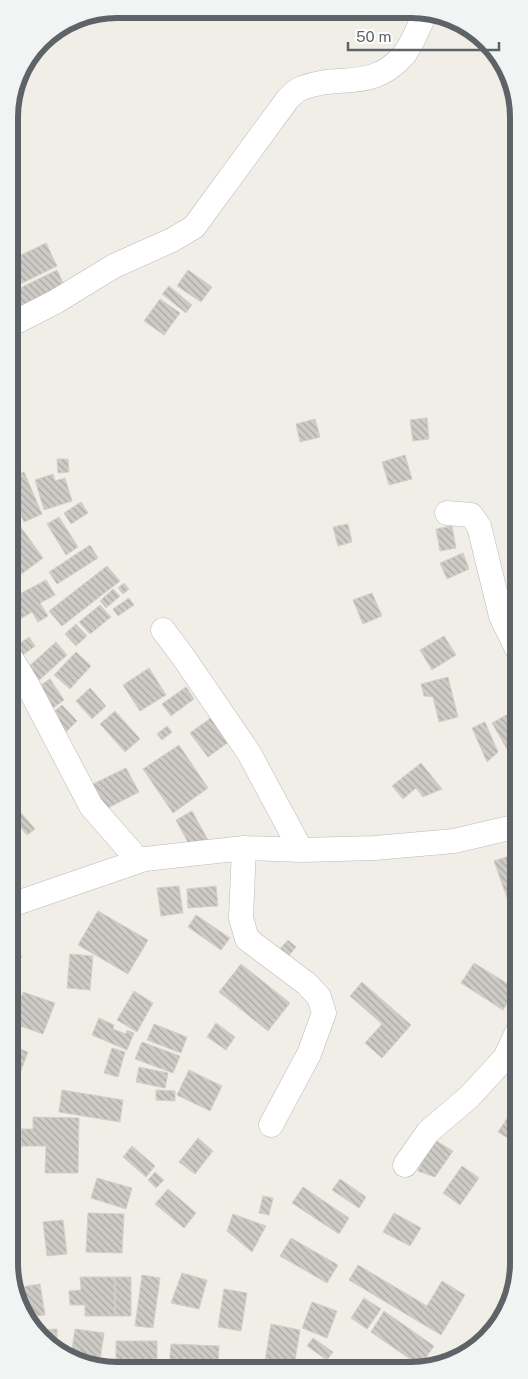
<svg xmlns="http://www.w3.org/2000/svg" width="528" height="1379" font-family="'Public Sans',sans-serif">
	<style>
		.building { fill: url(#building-back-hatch); stroke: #d6cfc4 }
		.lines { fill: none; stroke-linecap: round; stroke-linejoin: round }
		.street-casing { stroke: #b7babe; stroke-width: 25 }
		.street { stroke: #fff; stroke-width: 24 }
		.rim { fill: none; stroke: #5e6368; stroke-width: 6 }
	</style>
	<defs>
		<pattern id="building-back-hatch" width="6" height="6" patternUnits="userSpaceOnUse" patternTransform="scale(1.25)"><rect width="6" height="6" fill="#cecbc6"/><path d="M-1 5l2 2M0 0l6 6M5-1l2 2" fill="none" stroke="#aaa8a5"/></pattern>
	</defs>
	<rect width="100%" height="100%" fill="#f1eee7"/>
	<path class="building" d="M46,243L57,266L10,289L9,261Z
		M57,270L64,285L10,311V293Z
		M188,270L212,287L201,302L177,286Z
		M169,286L192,305L186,313L162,294Z
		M160,299L180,313L164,335L144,321Z
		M427,418L429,439L413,441L410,420Z
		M315,419L320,437L300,442L296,424Z
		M405,455L412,479L389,485L382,462Z
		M57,459H68L69,472L58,473Z
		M24,472L42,514L24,522L10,491V478Z
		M53,474L55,481L65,478L72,501L44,510L35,480Z
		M81,502L88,513L71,524L64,513Z
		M59,517L78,547L66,555L47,524Z
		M348,524L352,542L338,546L333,527Z
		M20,526L43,558L12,581L10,533Z
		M452,526L456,548L440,551L436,529Z
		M90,545L98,558L57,584L49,572Z
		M463,553L469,569L447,579L440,563Z
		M107,566L120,581L62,626L49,611Z
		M46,580L55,595L40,603L48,616L38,622L32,612L20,619L10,599Z
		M124,583L129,589L123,594L118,588Z
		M113,589L120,596L106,608L100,601Z
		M372,593L382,616L363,624L353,600Z
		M129,598L134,605L118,616L113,609Z
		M100,605L111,617L90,634L79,622Z
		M76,624L87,636L76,646L65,634Z
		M444,636L456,655L432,670L420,650Z
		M29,637L35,646L20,657L13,648Z
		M56,642L67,655L37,682L26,669Z
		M76,652L91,666L70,689L54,675Z
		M149,668L166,695L140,711L123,685Z
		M448,677L458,717L439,722L433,697L424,696L421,684Z
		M50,679L64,700L53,708L38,687Z
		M186,687L194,699L171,716L162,704Z
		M90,688L106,706L92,719L76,701Z
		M62,705L77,721L65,733L49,716Z
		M115,711L140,739L125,752L100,724Z
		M512,712L517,723L518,753L511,756L492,723Z
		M212,717L230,741L208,757L190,733Z
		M485,722L498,752L487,762L472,728Z
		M167,726L172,732L162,740L157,734Z
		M179,745L208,788L173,813L143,769Z
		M421,763L442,789L423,797L416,788L403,799L392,786Z
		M126,768L139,792L102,811L89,786Z
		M16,807L35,829L27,835L11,816V811Z
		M192,811L208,840L191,848L176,820Z
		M11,833L18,844L11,849Z
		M509,856L518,881V910L512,912L494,861Z
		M179,886L183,913L161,916L157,888Z
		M216,886L218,906L188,908L187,889Z
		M98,911L148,940L128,974L78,945Z
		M196,915L230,938L221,950L188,927Z
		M288,940L296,947L287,958L278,951Z
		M11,947L22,957L11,968Z
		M70,954L93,956L90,990L67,988Z
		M474,963L516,989L503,1010L461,983Z
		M241,964L290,1003L268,1031L219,992Z
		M362,982L411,1025L382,1058L365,1043L382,1024L350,996Z
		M134,991L153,1003L137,1032L117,1020Z
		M23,992L55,1003L43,1034L12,1023Z
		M99,1018L114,1025L113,1029L126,1034L127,1030L134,1033L127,1050L92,1035Z
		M216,1023L235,1037L226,1050L207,1037Z
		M154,1024L187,1037L181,1053L147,1040Z
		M142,1042L180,1056L173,1073L135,1059Z
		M12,1046L28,1052L15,1086L12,1084Z
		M112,1048L125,1052L118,1077L104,1073Z
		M139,1067L168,1073L165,1088L136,1082Z
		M189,1070L222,1086L210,1111L177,1095Z
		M62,1090L123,1100L120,1122L59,1112Z
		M156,1090L175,1091V1101L156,1100Z
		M33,1117L79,1118L78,1173H45L46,1146H21V1129H33Z
		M508,1117L519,1123V1145L498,1132Z
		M12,1119L20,1120L17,1149H12Z
		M198,1138L213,1151L195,1174L179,1162Z
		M433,1139L453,1151L435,1177L418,1171Z
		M132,1146L155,1166L146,1177L123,1157Z
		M462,1166L479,1178L460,1205L443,1193Z
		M155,1172L164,1180L156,1188L148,1180Z
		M97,1178L132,1188L126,1209L91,1198Z
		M340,1179L366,1197L359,1208L332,1190Z
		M303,1187L349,1218L339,1234L292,1203Z
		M168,1189L196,1213L184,1228L155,1204Z
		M263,1196L273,1198L269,1215L259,1213Z
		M88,1213L124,1214L122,1253L86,1252Z
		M394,1213L421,1228L410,1246L383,1232Z
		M233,1214L266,1226L252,1252L227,1231Z
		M12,1220H15L16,1269H12Z
		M63,1220L67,1254L47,1256L43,1222Z
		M291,1238L338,1265L327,1283L280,1256Z
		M358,1265L427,1306L442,1281L465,1295L441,1335L349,1280Z
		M182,1273L207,1280L199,1309L171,1303Z
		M142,1275L160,1278L153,1328L135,1326Z
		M80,1277H115V1316H85V1305H70L69,1291L81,1290Z
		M115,1277H131V1316H115Z
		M40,1284L45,1315L29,1317L16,1296L15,1288Z
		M224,1289L247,1293L241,1331L218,1327Z
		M364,1298L381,1309L367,1329L351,1318Z
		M312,1302L337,1311L327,1338L302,1328Z
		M384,1311L434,1346L420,1366L371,1332Z
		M271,1324L300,1330L294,1366L265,1361Z
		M57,1329V1349L45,1343L37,1330Z
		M75,1329L104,1333L99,1366L88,1365L71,1356Z
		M313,1338L333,1352L327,1360L307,1346Z
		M116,1341H157V1365H116Z
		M171,1344L219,1346L218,1368H169Z
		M300,1360L308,1362L306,1367H298Z"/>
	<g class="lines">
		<defs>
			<path id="street" d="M10,325L55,302L114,266L172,240L194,227L287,100C291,96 296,90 302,88C340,73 370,92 403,56C413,44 419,24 427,11
				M447,513L471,515L479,526L501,616L517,649
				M163,630L182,655L249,753L301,850
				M11,658L28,686L91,806L139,861
				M244,848L241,918L247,939L307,984L319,997L324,1013L309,1054L271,1125
				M11,905L145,859L244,848L301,850L375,848L454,841L518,826
				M405,1165L428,1132L469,1097L505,1058L518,1030"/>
		</defs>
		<use href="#street" class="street-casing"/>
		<use href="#street" class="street"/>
	</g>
	<path d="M0 0H528V1379H0ZM117 18H411A99 99 0 0 1 510 117V1263A99 99 0 0 1 411 1362H117A99 99 0 0 1 18 1263V117A99 99 0 0 1 117 18Z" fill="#f2f3f3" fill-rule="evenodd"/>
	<path class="rim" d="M117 18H411A99 99 0 0 1 510 117V1263A99 99 0 0 1 411 1362H117A99 99 0 0 1 18 1263V117A99 99 0 0 1 117 18Z"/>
	<path d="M348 42v8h151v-8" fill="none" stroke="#5e6368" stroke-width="2.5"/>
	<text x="356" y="42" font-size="15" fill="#5e6368" stroke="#ffffff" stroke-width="4" paint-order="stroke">50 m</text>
</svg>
